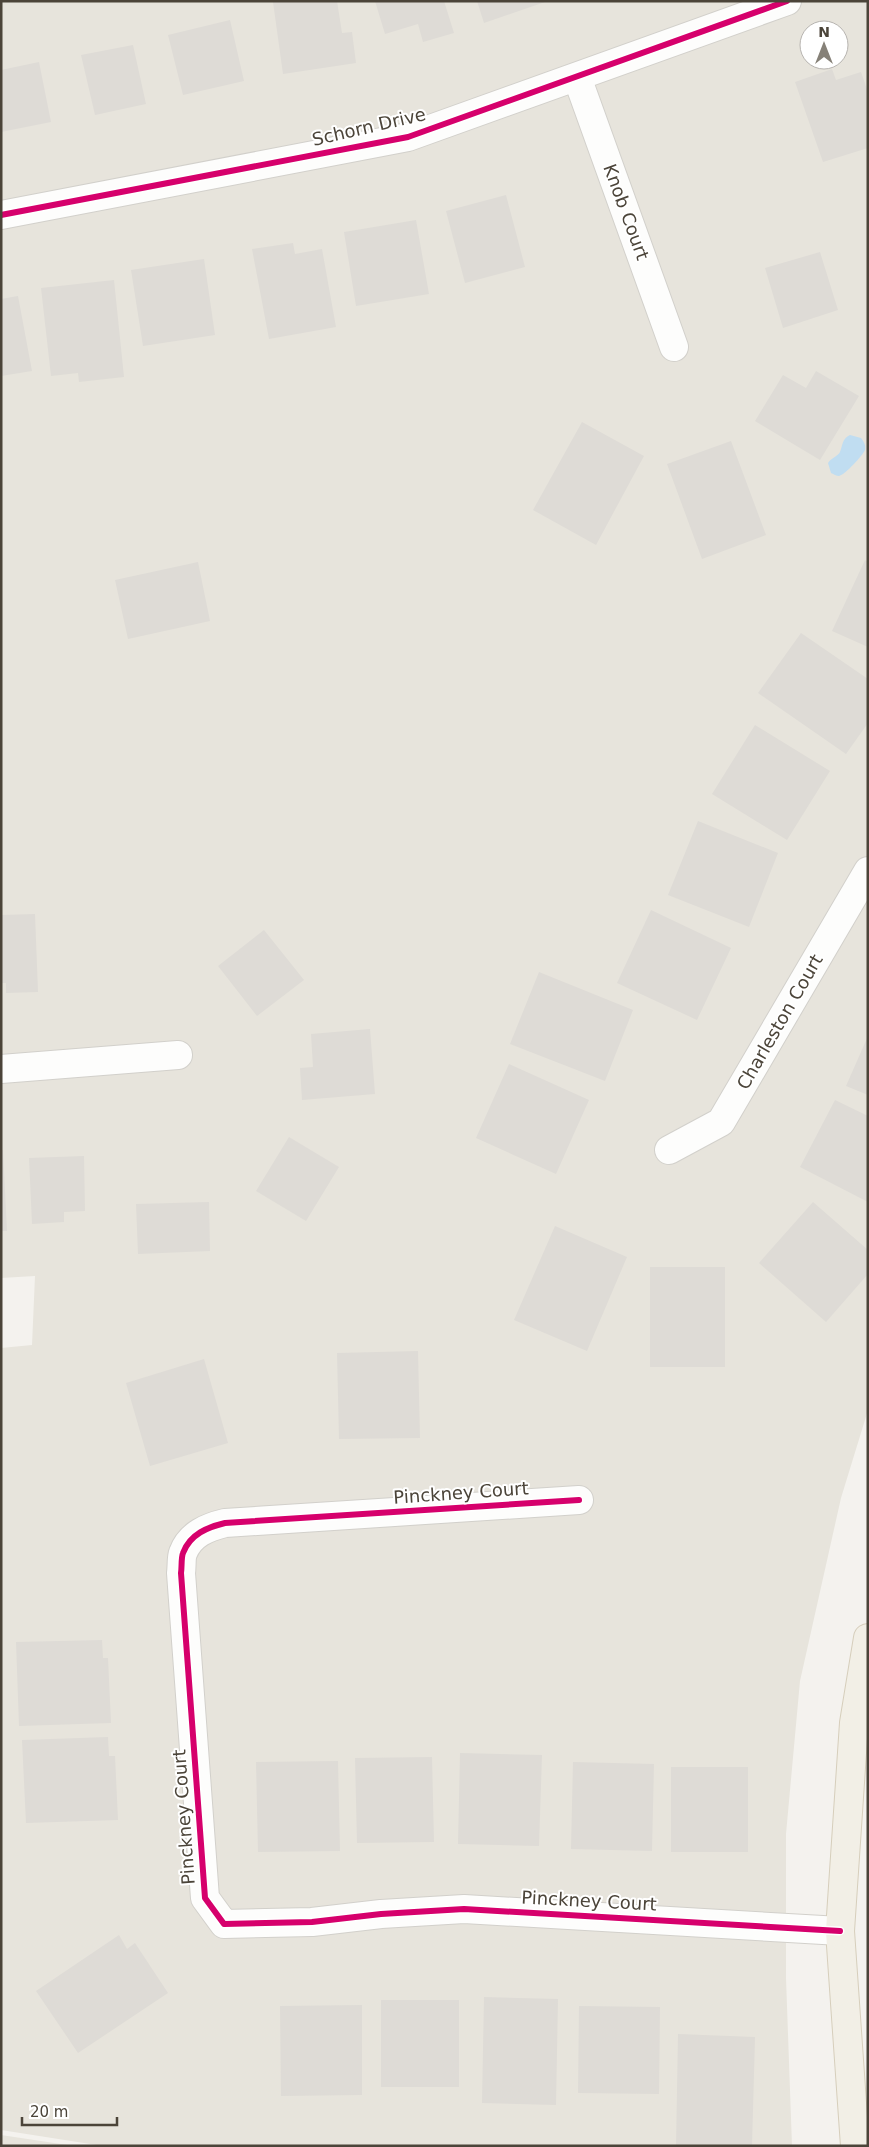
<svg xmlns="http://www.w3.org/2000/svg" width="869" height="2147" font-family="'DejaVu Sans',sans-serif">
	<style>
		.residential { fill: #e7e4dc; fill-rule: evenodd }
		.water { fill: #c0ddf1 }
		.building { fill: #dedbd6 }
		.lines { fill: none; stroke-linecap: round; stroke-linejoin: round }
		.minor-casing { stroke: #d2d0cb; stroke-width: 30 }
		.major-casing { stroke: #d6cebb; stroke-width: 30 }
		.minor { stroke: #fdfdfc; stroke-width: 28 }
		.major { stroke: #f2efe6; stroke-width: 28 }
		.cycleway-casing { stroke: #fff; stroke-width: 9 }
		.cycleway { stroke: #d6006c; stroke-width: 6 }
		.labels { text-anchor: middle; stroke-width: 4; stroke-linejoin: round; paint-order: stroke }
		.street-label { font-size: 18px; fill: #4b4439; stroke: #fff }
	</style>
	<rect width="100%" height="100%" fill="#f4f2ee"/>
	<path class="residential" d="M1,1H868V1410L841,1498L800,1681L786,1834V1978L792,2146H103L1,2130V1348L32,1345L35,1276L1,1278ZM809,30H839V60H809Z
		M1,2135L74,2146H1Z"/>
	<path class="water" d="M850,435L861,438C864,442 866,445 865,450C863,455 845,475 839,476C836,476 834,474 831,473L828,463C831,458 838,456 840,452C843,444 842,439 850,435Z"/>
	<path class="building" d="M276,1H337L342,33L352,32L356,63L283,74L273,2Z
		M375,1H444L454,33L423,42L418,24L385,34Z
		M477,1H545V2L484,23Z
		M230,20L244,81L183,95L168,35Z
		M133,45L146,104L95,115L81,55Z
		M39,62L51,122L1,132V70Z
		M832,69L836,80L861,72L868,92V148L823,162L795,82Z
		M506,195L525,267L465,283L446,211Z
		M416,220L429,294L356,306L344,232Z
		M293,243L295,254L322,249L336,327L269,339L252,249Z
		M820,252L838,310L783,328L765,268Z
		M204,259L215,335L143,346L131,270Z
		M114,280L124,377L79,382L78,373L51,376L41,288Z
		M18,296L32,371L1,376V299Z
		M816,371L859,396L820,460L755,421L783,375L806,388Z
		M582,422L644,456L596,545L533,510Z
		M731,441L766,535L702,559L667,464Z
		M865,560L868,562V647L832,631Z
		M198,562L210,621L128,639L115,580Z
		M801,633L868,679V723L846,754L758,693Z
		M755,725L830,771L787,840L712,794Z
		M698,821L778,853L749,927L668,895Z
		M651,910L731,948L697,1020L617,983Z
		M35,914L38,992L6,993V983H1V915Z
		M264,930L304,980L257,1016L218,966Z
		M539,972L633,1010L605,1081L510,1044Z
		M370,1029L375,1094L302,1100L300,1068L313,1067L311,1034Z
		M868,1036V1095L846,1086Z
		M509,1064L589,1100L556,1174L476,1138Z
		M835,1100L868,1116V1202L800,1167Z
		M289,1137L339,1167L306,1221L256,1191Z
		M1,1150H3L7,1231H1Z
		M84,1156L85,1211L64,1212V1222L32,1224L29,1158Z
		M209,1202L210,1251L138,1254L136,1204Z
		M813,1202L868,1250V1274L826,1322L759,1263Z
		M555,1226L627,1257L587,1351L514,1320Z
		M650,1267H725V1367H650Z
		M418,1351L420,1438L339,1439L337,1353Z
		M204,1359L228,1443L150,1466L126,1383Z
		M102,1640L103,1658H108L111,1723L19,1726L16,1642Z
		M108,1737L109,1756H115L118,1820L26,1823L22,1740Z
		M460,1753L542,1755L539,1846L458,1844Z
		M432,1757L434,1842L357,1843L355,1758Z
		M338,1761L340,1851L258,1852L256,1762Z
		M573,1762L654,1764L652,1851L571,1849Z
		M671,1767H748V1852H671Z
		M119,1935L127,1949L135,1943L168,1993L78,2053L36,1991Z
		M484,1997L558,1999L556,2105L482,2103Z
		M381,2000H459V2087H381Z
		M362,2005V2095L281,2096L280,2006Z
		M579,2006L660,2007L659,2094L578,2093Z
		M678,2034L755,2037L752,2146H676Z"/>
	<g class="lines">
		<defs>
			<path id="minor" d="M577,77L674,347
				M1,215L408,137L787,1
				M1,1069L178,1055
				M669,1150L721,1122L868,871
				M579,1500L225,1523C208,1527 190,1534 183,1553C181,1558 182,1567 181,1573L205,1898L224,1924L312,1922L381,1914L464,1909L840,1931"/>
			<path id="major" d="M855,2146L840,1931L854,1723L868,1638"/>
		</defs>
		<use href="#minor" class="minor-casing"/>
		<use href="#major" class="major-casing"/>
		<use href="#minor" class="minor"/>
		<use href="#major" class="major"/>
		<defs>
			<path id="cycleway" d="M1,215L408,137L787,1
				M579,1500L225,1523C208,1527 190,1534 183,1553C181,1558 182,1567 181,1573L205,1898L224,1924L312,1922L381,1914L464,1909L840,1931"/>
		</defs>
		<use href="#cycleway" class="cycleway-casing"/>
		<use href="#cycleway" class="cycleway"/>
	</g>
	<g class="labels">
		<g class="street-label">
			<text transform="translate(369 127) rotate(-13)" y="6">Schorn Drive</text>
			<text transform="translate(626 212) rotate(70)" y="6">Knob Court</text>
			<text transform="translate(780 1022) rotate(-60)" y="6">Charleston Court</text>
			<text transform="translate(461 1493) rotate(-4)" y="6">Pinckney Court</text>
			<text transform="translate(184 1817) rotate(-94)" y="6">Pinckney Court</text>
			<text transform="translate(589 1901) rotate(3)" y="6">Pinckney Court</text>
		</g>
	</g>
	<rect width="869" height="2147" fill="none" stroke="#4b4439" stroke-width="5"/>
	<g transform="translate(824 45)"><circle r="24" fill="#ffffff" stroke="#b7b4b0"/>
	<path d="M0-4L9 19L0 12L-9 19Z" fill="#868178"/>
	<text y="-8" font-size="14" font-weight="bold" text-anchor="middle" fill="#4b4439">N</text>
	</g>
	<path d="M22 2117v8h95v-8" fill="none" stroke="#4b4439" stroke-width="2.5"/>
	<text x="30" y="2117" font-size="15" fill="#4b4439" stroke="#ffffff" stroke-width="4" paint-order="stroke">20 m</text>
</svg>
